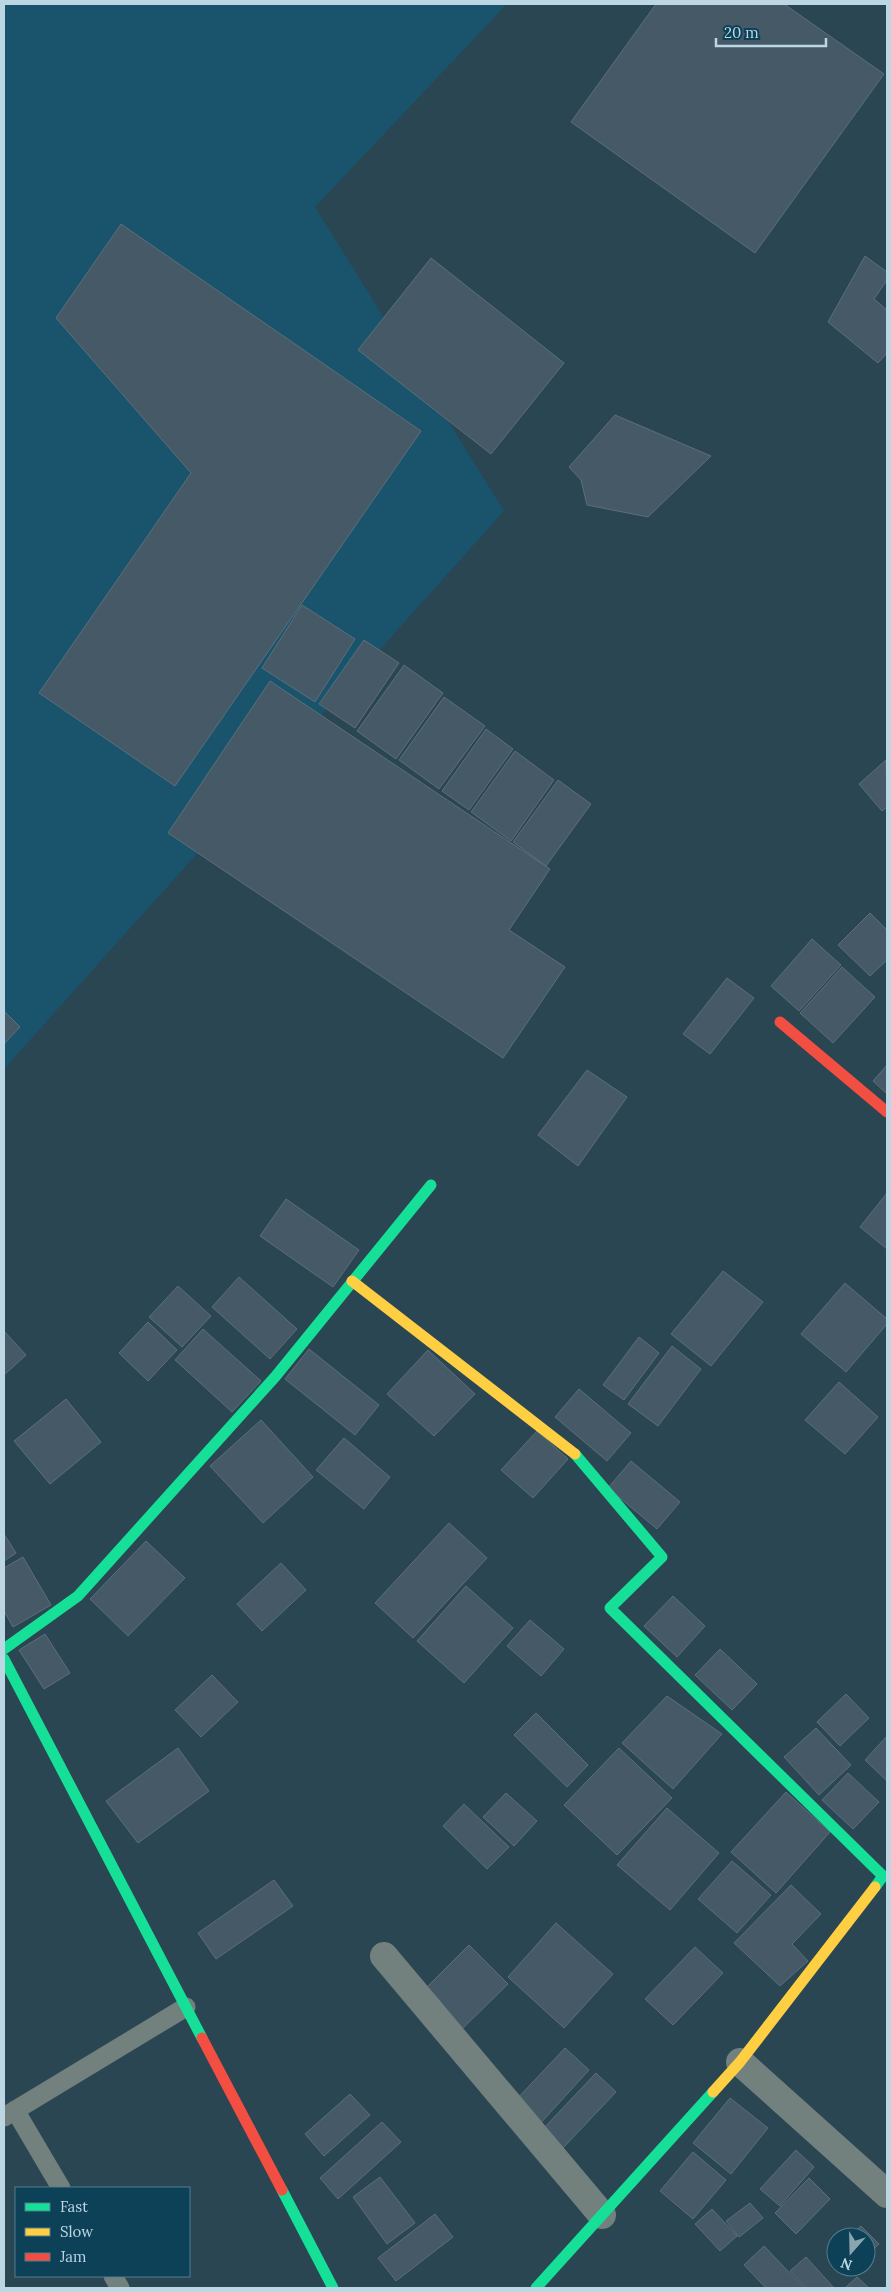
<svg xmlns="http://www.w3.org/2000/svg" width="891" height="2292" font-family="Lora,serif">
	<style>
		.built { fill: #1a536c }
		.building { fill: #455967; stroke: #5c6f7b }
		.lines { fill: none; stroke-linecap: round; stroke-linejoin: round }
		.lane { stroke: #72807e; stroke-width: 19 }
		.street { stroke: #72807e; stroke-width: 28 }
		.fast { stroke: #16e098; stroke-width: 11 }
		.slow { stroke: #ffcf43; stroke-width: 11 }
		.jam { stroke: #f24e42; stroke-width: 11 }
	</style>
	<rect width="100%" height="100%" fill="#2a4652"/>
	<path class="built" d="M4,4H507L315,207L504,511L4,1069Z"/>
	<path class="building" d="M656,4H784L884,74L755,253L571,122Z
		M121,224L421,431L175,786L39,693L191,473L56,318Z
		M865,256L887,272V280L874,299L887,310V353L878,363L828,322Z
		M431,258L564,363L491,454L358,350Z
		M615,415L711,456L648,517L587,505L581,480L569,467Z
		M302,605L355,639L315,702L262,668Z
		M364,640L399,663L355,728L319,704Z
		M404,665L443,693L396,759L357,731Z
		M270,681L550,869L509,930L565,967L503,1058L168,833Z
		M444,697L485,726L439,789L399,760Z
		M486,729L513,749L469,810L442,791Z
		M515,751L554,780L511,841L471,812Z
		M886,760L887,807L882,811L859,784Z
		M558,780L591,804L546,866L513,842Z
		M870,913L887,930V960L870,976L838,945Z
		M812,939L841,965L799,1011L771,986Z
		M842,967L875,997L833,1043L800,1013Z
		M727,978L754,998L710,1054L683,1034Z
		M4,1011L20,1027L4,1044Z
		M887,1065V1094L873,1081Z
		M587,1070L627,1097L578,1166L538,1135Z
		M887,1193V1249L860,1227Z
		M286,1199L359,1250L333,1287L260,1236Z
		M723,1271L763,1302L711,1366L671,1334Z
		M239,1277L297,1329L270,1359L212,1307Z
		M845,1283L887,1319V1324L846,1372L801,1334Z
		M178,1286L211,1316L182,1347L149,1317Z
		M148,1322L177,1350L148,1381L119,1353Z
		M203,1329L261,1381L232,1412L175,1360Z
		M4,1331L26,1355L4,1375Z
		M639,1337L659,1353L624,1400L603,1385Z
		M672,1346L701,1369L658,1426L628,1404Z
		M309,1349L379,1405L355,1435L285,1379Z
		M428,1350L475,1394L434,1436L387,1394Z
		M839,1382L878,1417L845,1454L805,1420Z
		M579,1389L631,1433L607,1461L555,1417Z
		M66,1399L101,1442L50,1484L14,1441Z
		M261,1420L313,1477L263,1523L210,1466Z
		M537,1431L568,1459L533,1498L501,1470Z
		M344,1438L390,1477L364,1509L316,1470Z
		M631,1461L680,1502L657,1529L608,1488Z
		M449,1523L487,1558L413,1638L375,1603Z
		M4,1534L16,1553L4,1561Z
		M146,1541L185,1578L128,1636L90,1599Z
		M23,1557L51,1605L13,1627L4,1611V1568Z
		M281,1563L306,1590L262,1631L237,1604Z
		M466,1586L513,1628L464,1683L417,1641Z
		M673,1596L705,1626L677,1657L644,1626Z
		M530,1620L564,1649L541,1676L507,1646Z
		M45,1634L70,1673L44,1689L19,1650Z
		M720,1649L757,1684L732,1710L695,1675Z
		M212,1675L238,1702L201,1737L175,1710Z
		M846,1694L869,1718L840,1746L817,1722Z
		M667,1696L722,1734L673,1789L622,1743Z
		M536,1713L588,1765L567,1787L514,1735Z
		M816,1728L851,1765L819,1795L784,1757Z
		M887,1736V1781L865,1760Z
		M178,1748L209,1791L138,1843L106,1801Z
		M619,1748L672,1798L617,1855L564,1805Z
		M848,1773L879,1802L853,1829L822,1800Z
		M786,1792L830,1832L776,1893L731,1852Z
		M506,1793L537,1821L514,1846L483,1817Z
		M464,1804L509,1847L487,1869L443,1826Z
		M667,1808L719,1853L670,1910L617,1865Z
		M732,1861L771,1895L737,1933L698,1899Z
		M274,1880L293,1906L216,1959L198,1933Z
		M791,1885L821,1914L792,1944L808,1961L780,1986L734,1943Z
		M556,1923L613,1974L564,2028L508,1977Z
		M469,1945L508,1984L457,2034L419,1995Z
		M695,1947L723,1973L673,2025L645,1999Z
		M565,2048L589,2070L538,2126L513,2103Z
		M596,2073L616,2092L562,2149L542,2130Z
		M350,2094L370,2115L324,2156L305,2134Z
		M730,2098L768,2128L731,2174L693,2143Z
		M382,2122L401,2142L338,2199L320,2178Z
		M796,2150L814,2167L780,2206L760,2189Z
		M693,2152L726,2180L693,2219L660,2191Z
		M380,2177L415,2223L387,2244L353,2197Z
		M809,2178L830,2199L796,2234L775,2213Z
		M750,2203L763,2218L739,2237L726,2221Z
		M712,2209L737,2236L720,2251L695,2224Z
		M435,2214L453,2237L396,2281L378,2258Z
		M861,2226L879,2244L866,2256V2237H849Z
		M764,2246L804,2288H766L744,2265Z
		M806,2257L834,2288H806L790,2271Z
		M857,2277L869,2288H845Z"/>
	<g class="lines">
		<path class="lane" d="M15,2110L61,2188
			M4,2117L186,2007
			M113,2276L120,2288"/>
		<path class="street" d="M384,1956L602,2215
			M740,2062L887,2194"/>
		<path class="fast" d="M575,1454L662,1557L610,1608L883,1876L875,1887
			M4,1649L78,1596L275,1377L431,1185
			M4,1659L202,2038
			M282,2190L333,2288
			M536,2288L713,2092"/>
		<path class="slow" d="M352,1281L575,1454
			M713,2092L740,2062L875,1887"/>
		<path class="jam" d="M780,1022L887,1112
			M202,2038L282,2190"/>
	</g>
	<rect width="891" height="2292" fill="none" stroke="#bdd6e3" stroke-width="10"/>
	<rect x="15" y="2187" width="175" height="90" fill="#0c4157" stroke="#537d8f"/>
	<rect x="25" y="2203" width="25" height="8" fill="#16e098" stroke="#537d8f"/>
	<text x="60" y="2212" font-size="15" fill="#bdd6e3">Fast</text>
	<rect x="25" y="2228" width="25" height="8" fill="#ffcf43" stroke="#537d8f"/>
	<text x="60" y="2237" font-size="15" fill="#bdd6e3">Slow</text>
	<rect x="25" y="2253" width="25" height="8" fill="#f24e42" stroke="#537d8f"/>
	<text x="60" y="2262" font-size="15" fill="#bdd6e3">Jam</text>
	<g transform="translate(851 2252) rotate(200)"><circle r="24" fill="#0c4157" stroke="#537d8f"/>
	<path d="M0-4L9 19L0 12L-9 19Z" fill="#8aa4b0"/>
	<text y="-8" font-size="14" font-weight="bold" text-anchor="middle" fill="#bdd6e3">N</text>
	</g>
	<path d="M716 38v8h110v-8" fill="none" stroke="#bdd6e3" stroke-width="2.5"/>
	<text x="724" y="38" font-size="15" fill="#bdd6e3" stroke="#0c4157" stroke-width="4" paint-order="stroke">20 m</text>
</svg>
